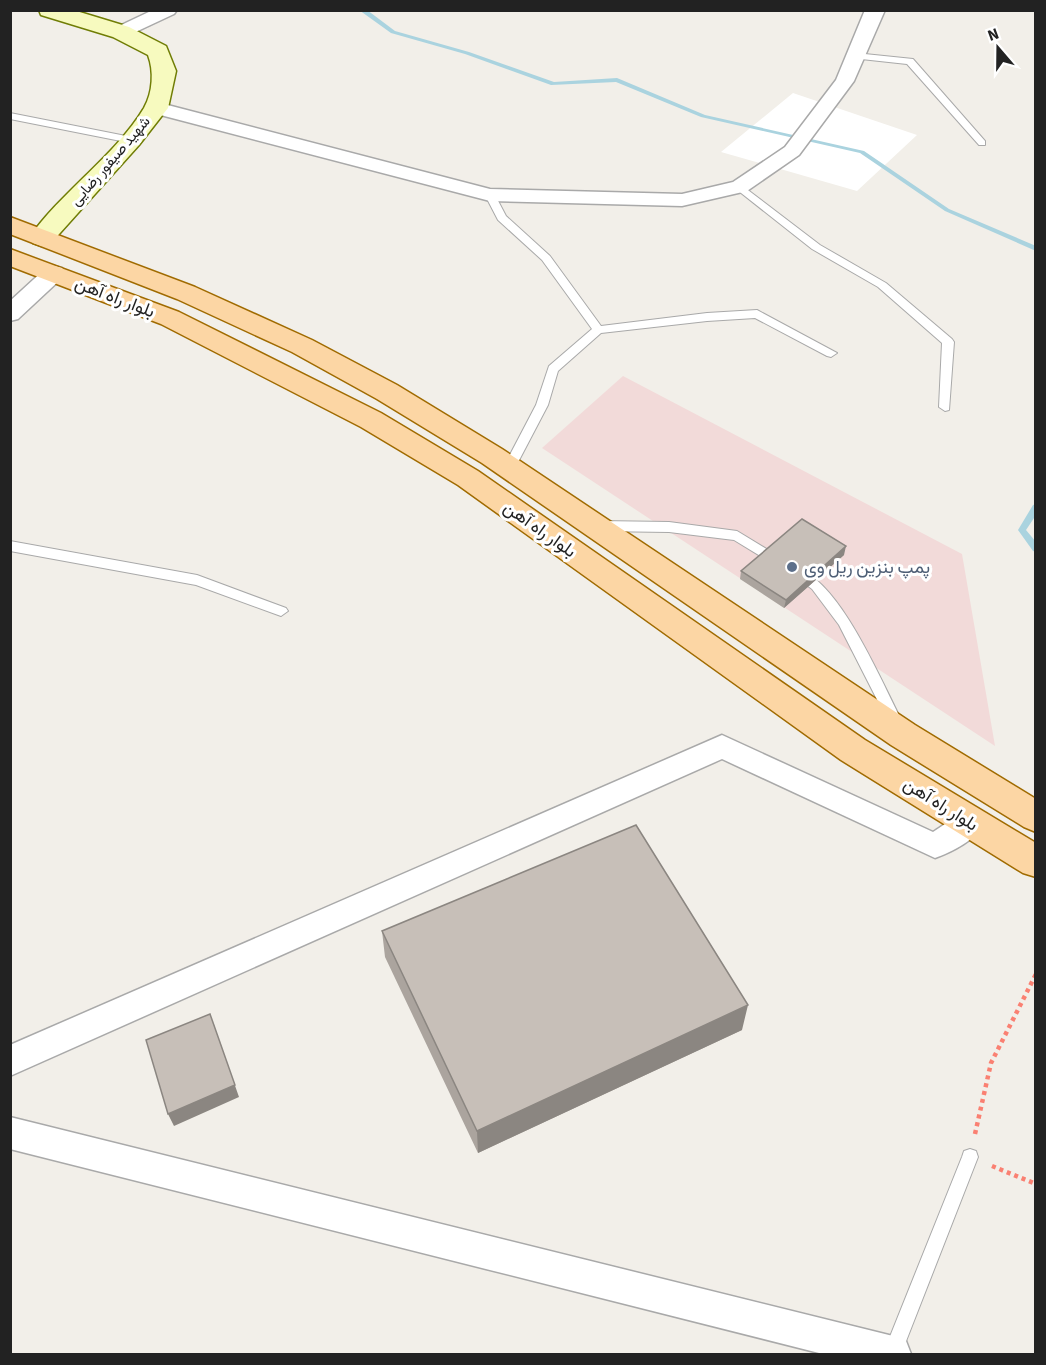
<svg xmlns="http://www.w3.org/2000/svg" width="1046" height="1365" font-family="'Source Sans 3',Vazirmatn,sans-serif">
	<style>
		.commercial { fill: #f2dad9 }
		.pier { fill: #fff }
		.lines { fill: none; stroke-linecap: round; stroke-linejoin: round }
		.stream { fill: #aad3df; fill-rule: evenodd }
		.lane-casing { stroke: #a9a9a9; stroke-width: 2 }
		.street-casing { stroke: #a9a9a9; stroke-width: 3 }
		.secondary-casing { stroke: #707d05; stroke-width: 3 }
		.primary-casing { stroke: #a06b00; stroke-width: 3 }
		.path { stroke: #fa8072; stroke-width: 4.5; stroke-dasharray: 4 4; stroke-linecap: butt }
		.lane { fill: #fff; fill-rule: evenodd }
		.street { fill: #fff; fill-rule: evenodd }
		.secondary { fill: #f7fabf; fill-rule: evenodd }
		.primary { fill: #fcd6a4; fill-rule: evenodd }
		.wall { fill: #aba49e }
		.shaded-wall { fill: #8b8681 }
		.building { fill: #c7bfb8; stroke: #8b8681; stroke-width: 1.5 }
		.service-dot { fill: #5c6f8a; stroke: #fff; stroke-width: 2 }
		.labels { text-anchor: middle; stroke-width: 6; stroke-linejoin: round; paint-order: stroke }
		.far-street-label { font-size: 15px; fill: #222; stroke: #fff }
		.street-label { font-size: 18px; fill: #222; stroke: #fff }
		.service-label { font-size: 18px; fill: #4e5e75; stroke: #fff; text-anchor: start }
	</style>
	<rect width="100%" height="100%" fill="#f2efe9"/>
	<path class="commercial" d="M623,376L962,554L995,746L542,448Z"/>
	<path class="pier" d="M793,93L917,135L857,191L721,152Z"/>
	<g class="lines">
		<path class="stream" d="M359,10H367L395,31L469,52L554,82L617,78L705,115L864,151L949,209L1036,246V251L945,211L860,153L701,117L616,82L551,85L465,54L391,33Z
			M1036,504V515L1026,530L1036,542V552L1033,551L1018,530L1033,505Z"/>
		<defs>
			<path id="lane" d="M855,53L913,59L985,141V145H979L907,64L852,58V54Z
				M10,113L131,137L136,140L131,143L10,119Z
				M740,184L820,245L886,283L952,339L954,342L949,410L945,411L939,407L942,343L878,287L812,249L736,189V185Z
				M490,192L495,195L506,216L550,256L601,326L707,313L757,310L837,353L831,357L827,356L755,318L707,321L601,333L558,371L548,405L515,468L509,472L505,471L503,468L536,405L549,366L592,329L542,260L498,220L485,195Z
				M599,521L669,522L737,531L783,559L785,562L783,565H775L734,540L669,532L599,531L593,526Z
				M10,541L197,575L286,608L288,611L281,616L196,585L10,551Z
				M798,569C841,583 882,683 903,723L901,727H891L839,625L812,589L792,574Z
				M970,1149L976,1151L978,1157L901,1354H883L962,1157L964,1151Z"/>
			<path id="street" d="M153,10H177L174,14L127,36H115L112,32L115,28Z
				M865,10H885L854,81L799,155L747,191L682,206L490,201L149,112L146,108L149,104L156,102L490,189L682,194L733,182L785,147L836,80Z
				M54,266L62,268L65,273L62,278L18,319L10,321V301L46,268Z
				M722,735L933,832C949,822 963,808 981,814L985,823C977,839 952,852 935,858L722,759L10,1076V1045Z
				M10,1117L893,1336L906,1341L911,1354H823L10,1149Z"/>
			<path id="secondary" d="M39,10H73L129,27L166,46L176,71L168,108L164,113L139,145L51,243L42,246L33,243L29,238C60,193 116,155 144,108C153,92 154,71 148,55L113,37L41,15Z"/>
			<path id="primary" d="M10,217L195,287L312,340L397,385L502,449L915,725L1036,799V832L1024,827L891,745L482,463L377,399L292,352L177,299L10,234Z
				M10,249L179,312L381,413L478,471L865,740L1036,843V877L1023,873L841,760L458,485L361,427L161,324L10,266Z"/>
		</defs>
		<use href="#lane" class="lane-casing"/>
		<use href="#street" class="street-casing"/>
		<use href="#secondary" class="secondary-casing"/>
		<use href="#primary" class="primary-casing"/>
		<path class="path" d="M975,1134L991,1063L1036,974
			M992,1166L1036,1184"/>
		<use href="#lane" class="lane"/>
		<use href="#street" class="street"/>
		<use href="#secondary" class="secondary"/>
		<use href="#primary" class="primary"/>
	</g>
	<path class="wall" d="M844,555L784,608L740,579L741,571Z
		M382,931L742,1030L478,1153L385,957Z"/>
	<path class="shaded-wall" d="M846,546L844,555L784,608L786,600Z
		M748,1005L742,1030L478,1153L477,1131Z
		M210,1014L239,1097L174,1126L168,1114Z"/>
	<path class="building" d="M802,519L846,546L786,600L741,571Z
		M636,825L748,1005L477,1131L382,931Z
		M210,1014L235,1085L168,1114L146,1040Z"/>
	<circle class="service-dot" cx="792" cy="567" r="6"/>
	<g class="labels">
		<g class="far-street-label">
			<text transform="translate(110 161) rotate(-49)" y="5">شهید صیفور رضایی</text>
		</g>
		<g class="street-label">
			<text transform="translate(115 297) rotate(21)" y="6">بلوار راه آهن</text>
			<text transform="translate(540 529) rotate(35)" y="6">بلوار راه آهن</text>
			<text transform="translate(941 804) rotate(32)" y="6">بلوار راه آهن</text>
		</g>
		<g class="service-label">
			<text x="804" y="573">پمپ بنزین ریل وی</text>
		</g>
	</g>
	<rect width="1046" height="1365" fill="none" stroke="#222222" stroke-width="24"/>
	<g transform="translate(998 48) rotate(340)" stroke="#ffffff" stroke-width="4.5" paint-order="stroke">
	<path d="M0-4.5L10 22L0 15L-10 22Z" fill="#222222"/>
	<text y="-9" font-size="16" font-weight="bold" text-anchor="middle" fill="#222222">N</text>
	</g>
</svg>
